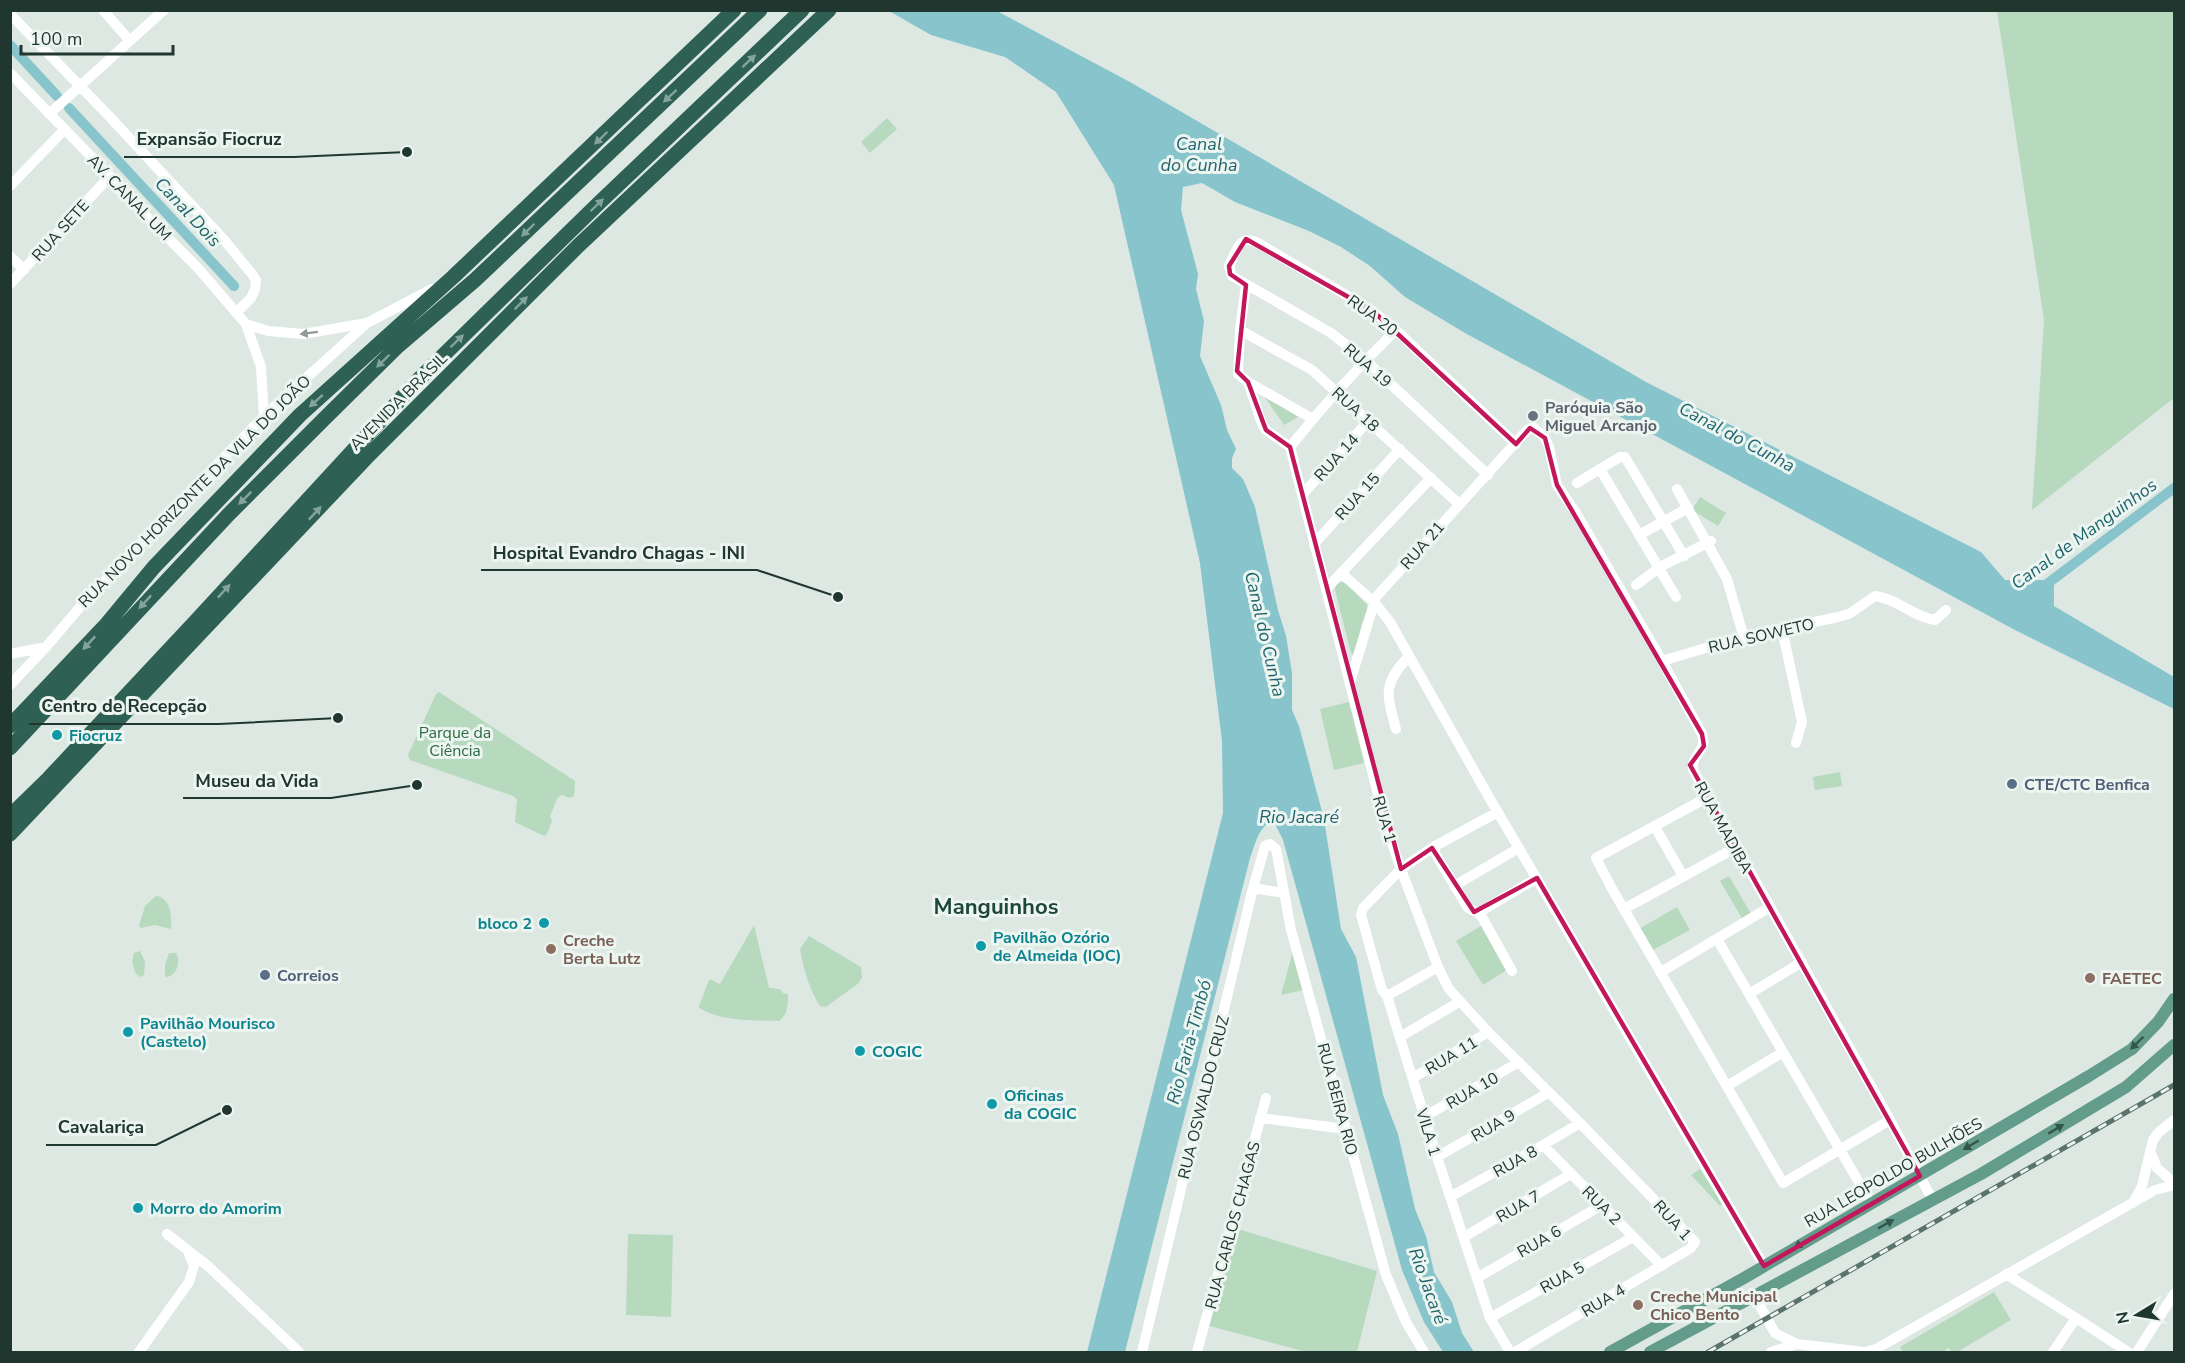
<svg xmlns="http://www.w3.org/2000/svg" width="2185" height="1363" font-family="'Nunito Sans',sans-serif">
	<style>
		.green { fill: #b7d9be }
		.water { fill: #87c4cb }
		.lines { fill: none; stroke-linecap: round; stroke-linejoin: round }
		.canal { stroke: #87c4cb; stroke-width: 10 }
		.minor { stroke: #fff; stroke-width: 10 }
		.major { stroke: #649c8b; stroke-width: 12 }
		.highway { stroke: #2e6154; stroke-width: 15 }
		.rail-casing { stroke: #5a736b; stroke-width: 5 }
		.rail { stroke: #edf5f1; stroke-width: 3; stroke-dasharray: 9; stroke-linecap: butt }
		.oneway { fill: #84a49b }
		.oneway2 { fill: #909b97 }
		.oneway3 { fill: #34554b }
		.marked { fill: none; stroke: #c2185b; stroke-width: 4.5; stroke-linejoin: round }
		.worship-dot { fill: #6b7280; stroke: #edf5f1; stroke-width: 2 }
		.culture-dot { fill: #0f9aa8; stroke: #edf5f1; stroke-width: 2 }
		.service-dot { fill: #5c6f8a; stroke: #edf5f1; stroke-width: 2 }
		.education-dot { fill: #8d6e63; stroke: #edf5f1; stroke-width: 2 }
		.labels { text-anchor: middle; stroke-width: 6; stroke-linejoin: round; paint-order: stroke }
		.street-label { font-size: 16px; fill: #20372f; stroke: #edf5f1 }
		.worship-label { font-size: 16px; font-weight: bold; fill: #5b616d; stroke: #edf5f1; text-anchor: start }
		.park-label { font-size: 16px; fill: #2d6b42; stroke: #edf5f1 }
		.culture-label { font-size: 16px; font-weight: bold; fill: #0d838f; stroke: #edf5f1; text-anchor: start }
		.service-label { font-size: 16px; font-weight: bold; fill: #4e5e75; stroke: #edf5f1; text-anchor: start }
		.education-label { font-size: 16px; font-weight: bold; fill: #785e54; stroke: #edf5f1; text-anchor: start }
		.water-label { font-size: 18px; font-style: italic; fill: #1f656e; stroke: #edf5f1 }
		.district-label { font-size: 22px; font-weight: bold; fill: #1e473b; stroke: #edf5f1 }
		.leader { fill: none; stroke: #20372f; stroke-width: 2 }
		.callout-dot { fill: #20372f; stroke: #edf5f1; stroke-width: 2 }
		.callout-label { font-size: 18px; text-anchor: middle; font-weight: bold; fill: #20372f; stroke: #edf5f1; stroke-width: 6; stroke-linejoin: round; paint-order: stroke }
	</style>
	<rect width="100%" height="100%" fill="#dde8e3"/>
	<path class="green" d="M1997,11H2174V398L2032,510L2044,320Z
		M887,118L897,129L870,153L861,142Z
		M1264,396L1298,417L1284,425Z
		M1700,497L1726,513L1718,526L1692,510Z
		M1341,582L1346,583L1367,605L1368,609L1362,623L1356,653L1354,655L1351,653L1335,590L1336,584Z
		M439,692L575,781L574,796L570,798L562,795L558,797L550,816L552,821L547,834L544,836L515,822L517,800L513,796L410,760L408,755L436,694Z
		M1349,702L1364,763L1334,770L1320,709Z
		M1840,772L1842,786L1815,790L1813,777Z
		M1729,876L1750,912L1751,914L1743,920L1720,881Z
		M156,896C171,898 172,916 171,929L155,925L141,928L139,926L145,906Z
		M1677,907L1690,930L1651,951L1639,929Z
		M754,925L769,988L780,989L783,993L788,994C788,1005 788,1014 779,1021C753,1020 720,1022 698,1007C704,998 704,988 710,979L720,984Z
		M1481,926L1507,970L1483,985L1456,941Z
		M809,936L861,967L862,977L859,983L826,1007L820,1006C810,991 803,968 800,949Z
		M140,951L145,962L144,975L141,977L136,974L132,962L134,953Z
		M1293,951L1303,990L1281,995Z
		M169,953H176C181,962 177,975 167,977L165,976V965Z
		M1700,1169L1724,1206L1719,1205L1691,1175Z
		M1231,1227L1377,1271L1357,1352H1306L1206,1325Z
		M628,1234L673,1235L671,1317L626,1315Z
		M1994,1292L2011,1320L1957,1352H1952L1949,1348L1942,1352H1903L1900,1347Z"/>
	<path class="water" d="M889,11H997L1130,82L1646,382L1981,552L2005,580H2054V606L2174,677V709L2015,630L1465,333L1405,297L1370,266L1341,247L1309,231L1235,202L1202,183L1183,187L1181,210L1198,274L1196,289L1204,321L1200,356L1221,405L1227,430L1236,449L1232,458V468L1243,479L1255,507L1278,610L1286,636L1292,673V710L1299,726L1324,819L1341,929L1356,957L1383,1095L1398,1134L1415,1209L1426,1236L1434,1272L1452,1302L1462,1333L1474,1352H1443L1424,1322L1402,1270L1283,840L1274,822C1259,823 1255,846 1250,858L1125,1352H1087L1223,813L1222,741L1200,563L1114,185L1056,92L1005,57L931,35Z"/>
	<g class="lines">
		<path class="canal" d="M10,45L57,96
			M69,108L234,286
			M2043,587L2174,488"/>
		<path class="minor" d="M103,10L130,41
			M10,14L109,116L225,241L252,274L256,280L255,289L251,298L236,313
			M10,73L110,176L118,188L197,267L246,324L261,367L264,416
			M49,114L164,10
			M10,186L64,130
			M10,256L24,270
			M10,284L110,176
			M1246,285L1240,330L1238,374L1248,382L1313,419
			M246,324L268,331L303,334L367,323
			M1240,330L1312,370L1459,504
			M1396,330C1358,367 1323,406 1290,447L1385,822L1399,864L1438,967L1449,989L1488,1032L1580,1123L1695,1242L1691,1248L1515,1352
			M1248,382L1262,424L1266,430L1290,447
			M1600,469L1676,597
			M1488,475L1365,360L1331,333L1232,276L1229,266C1236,252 1239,233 1258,243L1373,311L1396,330L1516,444
			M1577,483L1620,457H1625L1684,556
			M1677,489L1727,579L1744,638
			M1303,494L1369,420
			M1639,535L1688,508
			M1314,544L1400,449
			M1341,573L1375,603L1390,622L1490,799L1764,1266
			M1636,585L1660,567L1711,541
			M1326,589L1431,478
			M1782,629L1802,722L1796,743
			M10,654L46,647
			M1662,661L1736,639L1838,617L1849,614L1875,596C1898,599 1913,617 1935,620L1946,610
			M1350,682L1376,597L1527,430L1533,427L1545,438L1549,447L1557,485L1576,513L1662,661L1702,734C1708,752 1691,753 1693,770L1890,1120L1932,1199
			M10,685L46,647L86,600L264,416L367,323L432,289
			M1396,729C1386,693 1383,684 1409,656
			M1708,797L1596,858L1611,887L1783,1183L1890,1120
			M1498,812L1435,846L1401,869L1363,908L1361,915L1382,990L1387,996L1437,1157L1490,1318L1510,1352
			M1655,827L1683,876
			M1435,846V853L1468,908L1478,913
			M1454,886L1519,848
			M1253,888L1284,893
			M1624,909L1735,848
			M1717,939L1871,1203
			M1512,971L1482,917L1478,913L1537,878
			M1661,972L1770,907
			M1749,994L1802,962
			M1387,996L1438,967
			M1400,1037L1459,1002
			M1413,1078L1488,1032
			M1727,1086L1783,1052
			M1424,1117L1519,1062
			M1260,1118L1345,1129
			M1543,1145L1662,1266
			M2150,1151L2157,1168L2174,1183
			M1437,1157L1548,1093
			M1450,1197L1543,1145L1580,1123
			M2133,1203L2142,1186L2153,1140L2159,1132L2174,1120
			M167,1234L208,1266L299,1352
			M1464,1237L1571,1174
			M2006,1274L2076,1318L2053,1352
			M1477,1278L1602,1205
			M1755,1297L1775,1333L1797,1344
			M1490,1318L1633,1237
			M2076,1318L2128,1352
			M139,1352L189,1282L194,1266L189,1254
			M1142,1352L1253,888L1265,846L1270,844L1276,849L1291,930L1386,1275L1406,1322L1424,1352
			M1197,1352L1266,1098
			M1771,1352L1797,1344L1864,1352
			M1864,1352L1876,1349L2155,1190L2174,1185
			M2137,1352L2174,1294"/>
		<path class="major" d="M1610,1352L1744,1278L2089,1076L2132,1049L2158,1022L2174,999
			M1650,1352L1981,1174L2126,1087L2174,1045"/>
		<path class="highway" d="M10,726L105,626L154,567L300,415L453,277L734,10
			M10,748L229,514L325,418L398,346L475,280L760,10
			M10,816L49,778L197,620L418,380L599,203L802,10
			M10,834L366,458L578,246L829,10"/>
		<defs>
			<path id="rail" d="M1708,1352L2174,1085"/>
		</defs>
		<use href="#rail" class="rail-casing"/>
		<use href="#rail" class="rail"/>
	</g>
	<defs><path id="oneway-solid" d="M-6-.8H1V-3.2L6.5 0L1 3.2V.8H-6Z" transform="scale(1.5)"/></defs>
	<g class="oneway">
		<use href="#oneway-solid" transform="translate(749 61) rotate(-43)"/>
		<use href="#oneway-solid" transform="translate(670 96) rotate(137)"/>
		<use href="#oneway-solid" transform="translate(601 138) rotate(136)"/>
		<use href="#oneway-solid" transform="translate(597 205) rotate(-44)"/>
		<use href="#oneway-solid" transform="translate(528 230) rotate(136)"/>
		<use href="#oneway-solid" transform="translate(521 303) rotate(-45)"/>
		<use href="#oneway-solid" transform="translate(457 341) rotate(-44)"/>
		<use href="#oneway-solid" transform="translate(383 361) rotate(136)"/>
		<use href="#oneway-solid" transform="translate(316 401) rotate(138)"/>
		<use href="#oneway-solid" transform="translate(245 498) rotate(135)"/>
		<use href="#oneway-solid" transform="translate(315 513) rotate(-47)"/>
		<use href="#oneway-solid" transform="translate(224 591) rotate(-47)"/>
		<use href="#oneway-solid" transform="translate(145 602) rotate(133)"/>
		<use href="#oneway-solid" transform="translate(89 643) rotate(133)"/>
	</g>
	<use class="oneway2" href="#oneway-solid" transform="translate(309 333) rotate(173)"/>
	<g class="oneway3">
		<use href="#oneway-solid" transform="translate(2137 1043) rotate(136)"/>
		<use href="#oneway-solid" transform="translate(2056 1129) rotate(-31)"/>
		<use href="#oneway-solid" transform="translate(1971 1145) rotate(150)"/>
		<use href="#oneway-solid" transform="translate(1886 1224) rotate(-29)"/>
		<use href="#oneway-solid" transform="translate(1802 1243) rotate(150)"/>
	</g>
	<path class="marked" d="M1246,239L1373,311L1516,444L1530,428L1545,438L1557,485L1702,734L1704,746L1690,765L1920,1176L1764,1266L1537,878L1474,912L1432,848L1401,869L1290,447L1266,430L1248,382L1237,371L1246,285L1230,274L1229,266Z"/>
	<circle class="worship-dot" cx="1533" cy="416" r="6"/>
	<g class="culture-dot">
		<circle cx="57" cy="735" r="6"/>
		<circle cx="544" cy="923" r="6"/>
		<circle cx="981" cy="946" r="6"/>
		<circle cx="128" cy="1032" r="6"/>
		<circle cx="860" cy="1051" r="6"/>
		<circle cx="992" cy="1104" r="6"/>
		<circle cx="138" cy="1208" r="6"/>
	</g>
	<g class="service-dot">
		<circle cx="2012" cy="784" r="6"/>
		<circle cx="265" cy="975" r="6"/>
	</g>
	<g class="education-dot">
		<circle cx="551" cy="949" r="6"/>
		<circle cx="2090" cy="978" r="6"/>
		<circle cx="1638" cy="1305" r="6"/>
	</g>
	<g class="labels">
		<g class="street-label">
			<text transform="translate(130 197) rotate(46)" y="6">AV. CANAL UM</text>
			<text transform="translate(60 230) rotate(-48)" y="6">RUA SETE</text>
			<text transform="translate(1373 315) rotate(36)" y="6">RUA 20</text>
			<text transform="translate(1368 365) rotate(41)" y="6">RUA 19</text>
			<text transform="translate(398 401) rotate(-45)" y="6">AVENIDA BRASIL</text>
			<text transform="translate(1356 409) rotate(42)" y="6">RUA 18</text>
			<text transform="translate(1336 457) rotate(-48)" y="6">RUA 14</text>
			<text transform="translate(194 491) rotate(-45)" y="6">RUA NOVO HORIZONTE DA VILA DO JOÃO</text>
			<text transform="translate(1357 496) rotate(-48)" y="6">RUA 15</text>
			<text transform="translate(1422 545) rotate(-49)" y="6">RUA 21</text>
			<text transform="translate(1761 635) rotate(-13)" y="6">RUA SOWETO</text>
			<text transform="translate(1385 819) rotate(74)" y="6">RUA 1</text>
			<text transform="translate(1724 827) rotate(61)" y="6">RUA MADIBA</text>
			<text transform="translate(1451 1055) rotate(-31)" y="6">RUA 11</text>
			<text transform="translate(1472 1090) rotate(-30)" y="6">RUA 10</text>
			<text transform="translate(1203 1097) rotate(-76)" y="6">RUA OSWALDO CRUZ</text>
			<text transform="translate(1338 1099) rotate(75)" y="6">RUA BEIRA RIO</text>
			<text transform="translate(1493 1125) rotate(-30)" y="6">RUA 9</text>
			<text transform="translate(1429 1132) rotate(73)" y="6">VILA 1</text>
			<text transform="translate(1515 1161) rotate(-29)" y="6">RUA 8</text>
			<text transform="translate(1893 1172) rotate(-30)" y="6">RUA LEOPOLDO BULHÕES</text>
			<text transform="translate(1602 1205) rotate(45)" y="6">RUA 2</text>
			<text transform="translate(1518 1206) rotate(-30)" y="6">RUA 7</text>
			<text transform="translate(1673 1220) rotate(48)" y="6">RUA 1</text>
			<text transform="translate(1232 1225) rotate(-75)" y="6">RUA CARLOS CHAGAS</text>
			<text transform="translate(1539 1241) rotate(-30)" y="6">RUA 6</text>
			<text transform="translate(1562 1277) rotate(-29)" y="6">RUA 5</text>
			<text transform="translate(1603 1300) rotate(-31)" y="6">RUA 4</text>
		</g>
		<g class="worship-label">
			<text x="1545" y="413">Paróquia São<tspan x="1545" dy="18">Miguel Arcanjo</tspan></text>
		</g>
		<g class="park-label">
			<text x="455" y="738">Parque da<tspan x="455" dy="18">Ciência</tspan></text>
		</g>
		<g class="culture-label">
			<text x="69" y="741">Fiocruz</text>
			<text x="532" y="929" text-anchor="end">bloco 2</text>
			<text x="993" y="943">Pavilhão Ozório<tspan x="993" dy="18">de Almeida (IOC)</tspan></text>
			<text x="140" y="1029">Pavilhão Mourisco<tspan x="140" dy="18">(Castelo)</tspan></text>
			<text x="872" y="1057">COGIC</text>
			<text x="1004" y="1101">Oficinas<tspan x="1004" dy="18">da COGIC</tspan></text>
			<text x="150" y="1214">Morro do Amorim</text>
		</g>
		<g class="service-label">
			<text x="2024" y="790">CTE/CTC Benfica</text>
			<text x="277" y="981">Correios</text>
		</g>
		<g class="education-label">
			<text x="563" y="946">Creche<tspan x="563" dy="18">Berta Lutz</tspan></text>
			<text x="2102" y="984">FAETEC</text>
			<text x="1650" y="1302">Creche Municipal<tspan x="1650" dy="18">Chico Bento</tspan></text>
		</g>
		<g class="water-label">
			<text x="1199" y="150">Canal<tspan x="1199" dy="21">do Cunha</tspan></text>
			<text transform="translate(188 212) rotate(47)" y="6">Canal Dois</text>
			<text transform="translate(1737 437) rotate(28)" y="6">Canal do Cunha</text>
			<text transform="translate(2084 534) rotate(-36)" y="6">Canal de Manguinhos</text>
			<text transform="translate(1265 634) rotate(77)" y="6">Canal do Cunha</text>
			<text x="1299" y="823">Rio Jacaré</text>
			<text transform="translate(1189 1042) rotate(-75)" y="6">Rio Faria-Timbó</text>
			<text transform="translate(1428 1286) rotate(70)" y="6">Rio Jacaré</text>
		</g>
		<g class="district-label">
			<text x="996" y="914">Manguinhos</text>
		</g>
	</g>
	<path class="leader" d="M407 152L294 157H124M838 597L757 570H481M338 718L219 724H29M417 785L331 798H183M227 1110L156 1145H46"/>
	<g class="callout-dot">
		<circle cx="407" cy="152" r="6"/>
		<circle cx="838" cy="597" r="6"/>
		<circle cx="338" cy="718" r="6"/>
		<circle cx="417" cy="785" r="6"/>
		<circle cx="227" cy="1110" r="6"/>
	</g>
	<g class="callout-label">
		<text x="209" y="145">Expansão Fiocruz</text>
		<text x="619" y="559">Hospital Evandro Chagas - INI</text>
		<text x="124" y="712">Centro de Recepção</text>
		<text x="257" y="787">Museu da Vida</text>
		<text x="101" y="1133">Cavalariça</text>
	</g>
	<rect width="2185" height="1363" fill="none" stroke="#20372f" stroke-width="24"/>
	<g transform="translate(2137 1315) rotate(259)" stroke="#edf5f1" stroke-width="4.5" paint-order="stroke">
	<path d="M0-4.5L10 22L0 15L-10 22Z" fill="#20372f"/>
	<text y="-9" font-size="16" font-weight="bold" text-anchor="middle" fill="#20372f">N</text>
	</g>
	<path d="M21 45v9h152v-9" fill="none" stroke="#20372f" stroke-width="3"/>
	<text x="30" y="45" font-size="18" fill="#20372f" stroke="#edf5f1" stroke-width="4.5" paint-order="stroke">100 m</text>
</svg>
